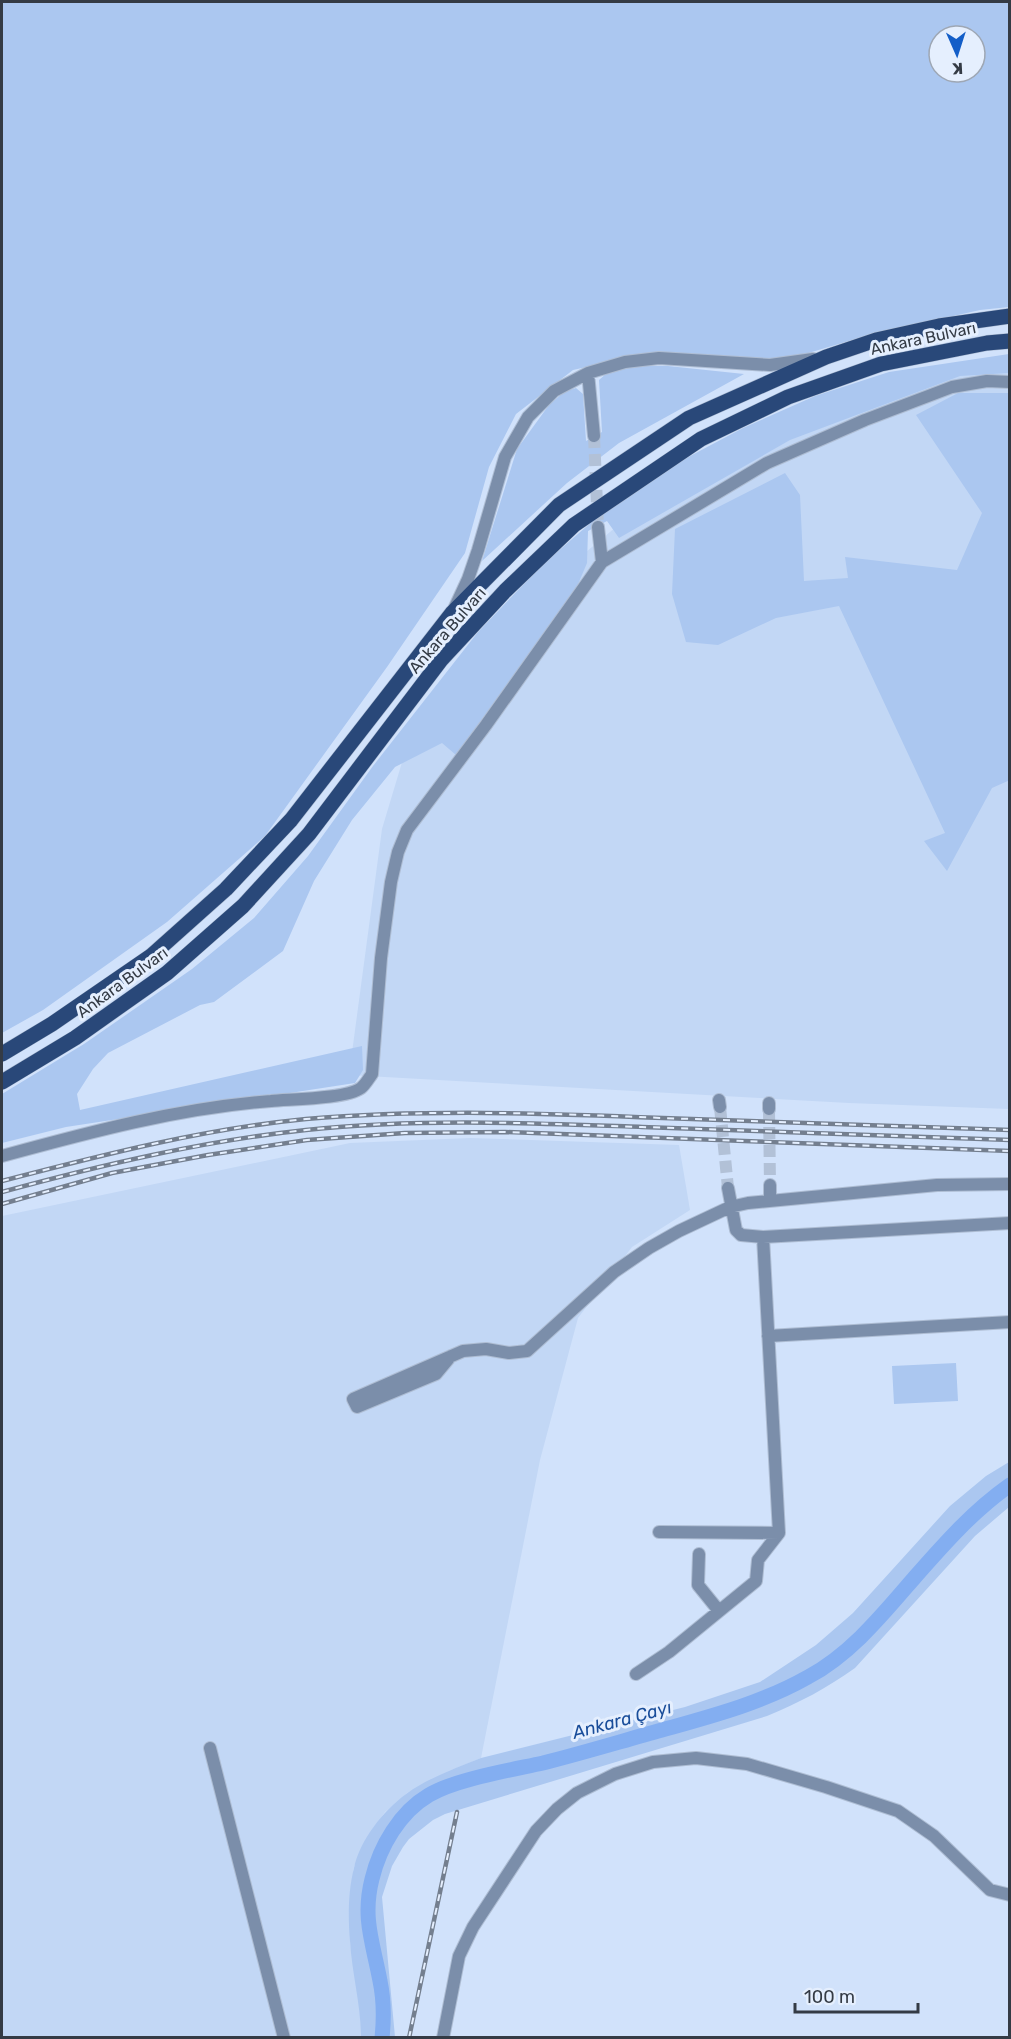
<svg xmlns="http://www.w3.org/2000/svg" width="1011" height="2039" font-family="Rubik,sans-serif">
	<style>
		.built { fill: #c2d7f5 }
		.green { fill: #abc7f0; fill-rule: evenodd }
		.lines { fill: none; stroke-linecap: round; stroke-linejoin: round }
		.river { stroke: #83aef1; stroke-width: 15 }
		.minor-tunnel { stroke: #b2c1d7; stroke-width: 12; stroke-dasharray: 12 6; stroke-linecap: butt }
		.minor-casing { stroke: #aebdd3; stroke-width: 14 }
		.major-casing { stroke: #aebdd3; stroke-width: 16 }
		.minor { stroke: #7b8eaa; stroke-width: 12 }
		.major { stroke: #294879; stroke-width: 15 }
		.rail-casing { stroke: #747f8f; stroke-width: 4.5 }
		.rail { stroke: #e5effe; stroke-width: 2; stroke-dasharray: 7; stroke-linecap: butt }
		.labels { text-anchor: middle; stroke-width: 6; stroke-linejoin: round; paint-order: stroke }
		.street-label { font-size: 16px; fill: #343b45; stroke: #e5effe }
		.water-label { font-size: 18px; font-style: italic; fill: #194d9a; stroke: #e5effe }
	</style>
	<rect width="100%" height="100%" fill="#d1e2fb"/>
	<path class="built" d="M1009,363V1109L849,1103L349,1075L382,829L403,759L537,593L677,476L823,401Z
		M470,1138L679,1145L690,1210L632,1247L578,1318L540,1460L481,1758L449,1771L407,1793L385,1812L364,1843L354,1867L350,1895V1942L361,2017V2037L2,2038V1216L350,1143Z"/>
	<path class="green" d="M2,2H1009V307L980,310L869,335L805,354L757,361L626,358L573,370L516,414L489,467L465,553L387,667L265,836L167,922L43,1010L2,1033ZM939,36H975V72H939Z
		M1009,354V373L960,376L790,440L619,538L607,521L588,531L587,563L576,589L456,755L442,743L395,767L352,820L314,881L283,951L214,1002L200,1005L108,1053L93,1069L77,1094L80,1110L362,1046L363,1070L355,1083L66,1127L2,1143V1094L84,1044L192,969L254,918L308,856L373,766L478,632L541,566L609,507L677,463L743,428L815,396L889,372Z
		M633,366H668L744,374L619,443L567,483L482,561L517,449L549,405L564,392L576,388L583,394L586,441L602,432L599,380L607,373Z
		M958,393H1009L1010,780L992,788L947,871L924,841L945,833L839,606L776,618L718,645L686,642L672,594L675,529L785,473L800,495L804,581L848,578L845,557L957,570L982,513L916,415Z
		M956,1363L958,1401L894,1404L892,1366Z
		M1009,1462V1507L975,1536L855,1668C827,1688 799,1703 767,1716L445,1814L433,1820L409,1839L403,1847L392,1866L382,1897L395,2037H361C361,2005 352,1974 350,1941C348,1918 348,1891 354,1868C360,1840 383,1811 406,1794C428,1778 456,1768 481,1758L685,1707L760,1682L816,1645L853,1613L950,1506L986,1476Z"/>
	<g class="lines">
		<path class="river" d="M382,2038C384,2019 384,2000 380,1981C373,1943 362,1918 372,1879C380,1846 400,1812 429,1795C456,1779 511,1770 543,1763C583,1753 622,1741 662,1730C712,1716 762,1703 808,1677C851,1654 883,1614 915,1577C944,1544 973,1511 1010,1485"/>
		<path class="minor-tunnel" d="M594,436L598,527
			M720,1107L728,1188
			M769,1109L770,1185"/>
		<defs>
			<path id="minor" d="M588,373L594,436
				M598,527L602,562
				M455,607L468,579L478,550L505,457L528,417L554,391L588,373L625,362L659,358L770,365L813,359
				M719,1100L720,1107
				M769,1109V1103
				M2,1156C90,1132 179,1108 271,1101C290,1099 346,1099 361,1088C365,1085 369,1078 372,1074L381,958L391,882L398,852L407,830L486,725L602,562L767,463L865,420L952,387L987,381L1010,382
				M770,1185V1201
				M728,1188L736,1230L741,1235L763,1237
				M768,1336L1010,1322
				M451,1356L436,1374L357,1407L353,1399L463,1351L486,1349L509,1353L527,1351L614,1272L649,1248L679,1231L730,1207L748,1203L937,1185L1010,1184
				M659,1532L779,1533
				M699,1554L698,1585L719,1611
				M636,1674L669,1652L756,1581L758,1560L779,1533L763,1237L1010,1223
				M210,1748L284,2038
				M443,2038L459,1956L473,1927L536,1831L557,1809L577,1793L615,1774L653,1762L696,1758L747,1764L826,1787L898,1811L934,1836L990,1890L1010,1895"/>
			<path id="major" d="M2,1054L52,1024L151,956L226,889L291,820L452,613L559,505L689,418L826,357L876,340L939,326L1010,316
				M2,1082L75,1038L167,973L243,906L309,834L441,660L505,591L574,525L701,439L788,397L881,364L987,343L1010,341"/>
		</defs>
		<use href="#minor" class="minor-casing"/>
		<use href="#major" class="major-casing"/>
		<use href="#minor" class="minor"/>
		<use href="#major" class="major"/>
		<defs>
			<path id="rail" d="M2,1181C102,1155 203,1129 306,1119C425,1109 544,1113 663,1118C778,1122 894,1126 1010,1130
				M2,1192C101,1165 203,1141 306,1130C418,1118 531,1123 642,1127C765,1131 887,1136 1010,1140
				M2,1204L112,1173L208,1155L307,1140L405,1133L505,1132L1010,1151
				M409,2038L457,1812"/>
		</defs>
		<use href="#rail" class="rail-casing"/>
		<use href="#rail" class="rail"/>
	</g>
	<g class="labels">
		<g class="street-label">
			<text transform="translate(923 338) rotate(-12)" y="6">Ankara Bulvarı</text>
			<text transform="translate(447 630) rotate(-49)" y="6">Ankara Bulvarı</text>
			<text transform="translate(122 982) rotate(-36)" y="6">Ankara Bulvarı</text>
		</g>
		<g class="water-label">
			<text transform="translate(622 1720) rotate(-15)" y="6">Ankara Çayı</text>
		</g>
	</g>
	<rect width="1011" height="2039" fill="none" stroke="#343b45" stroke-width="6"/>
	<g transform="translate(957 54) rotate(177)"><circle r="28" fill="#e5effe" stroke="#9ea7b4" stroke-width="1.5"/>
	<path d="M0-4.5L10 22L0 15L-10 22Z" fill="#135ec8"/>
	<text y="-9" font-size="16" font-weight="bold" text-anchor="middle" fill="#343b45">K</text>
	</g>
	<path d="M795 2003v9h123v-9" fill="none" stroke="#343b45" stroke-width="3"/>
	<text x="804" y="2003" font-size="18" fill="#343b45" stroke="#e5effe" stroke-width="4.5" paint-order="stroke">100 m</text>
</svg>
